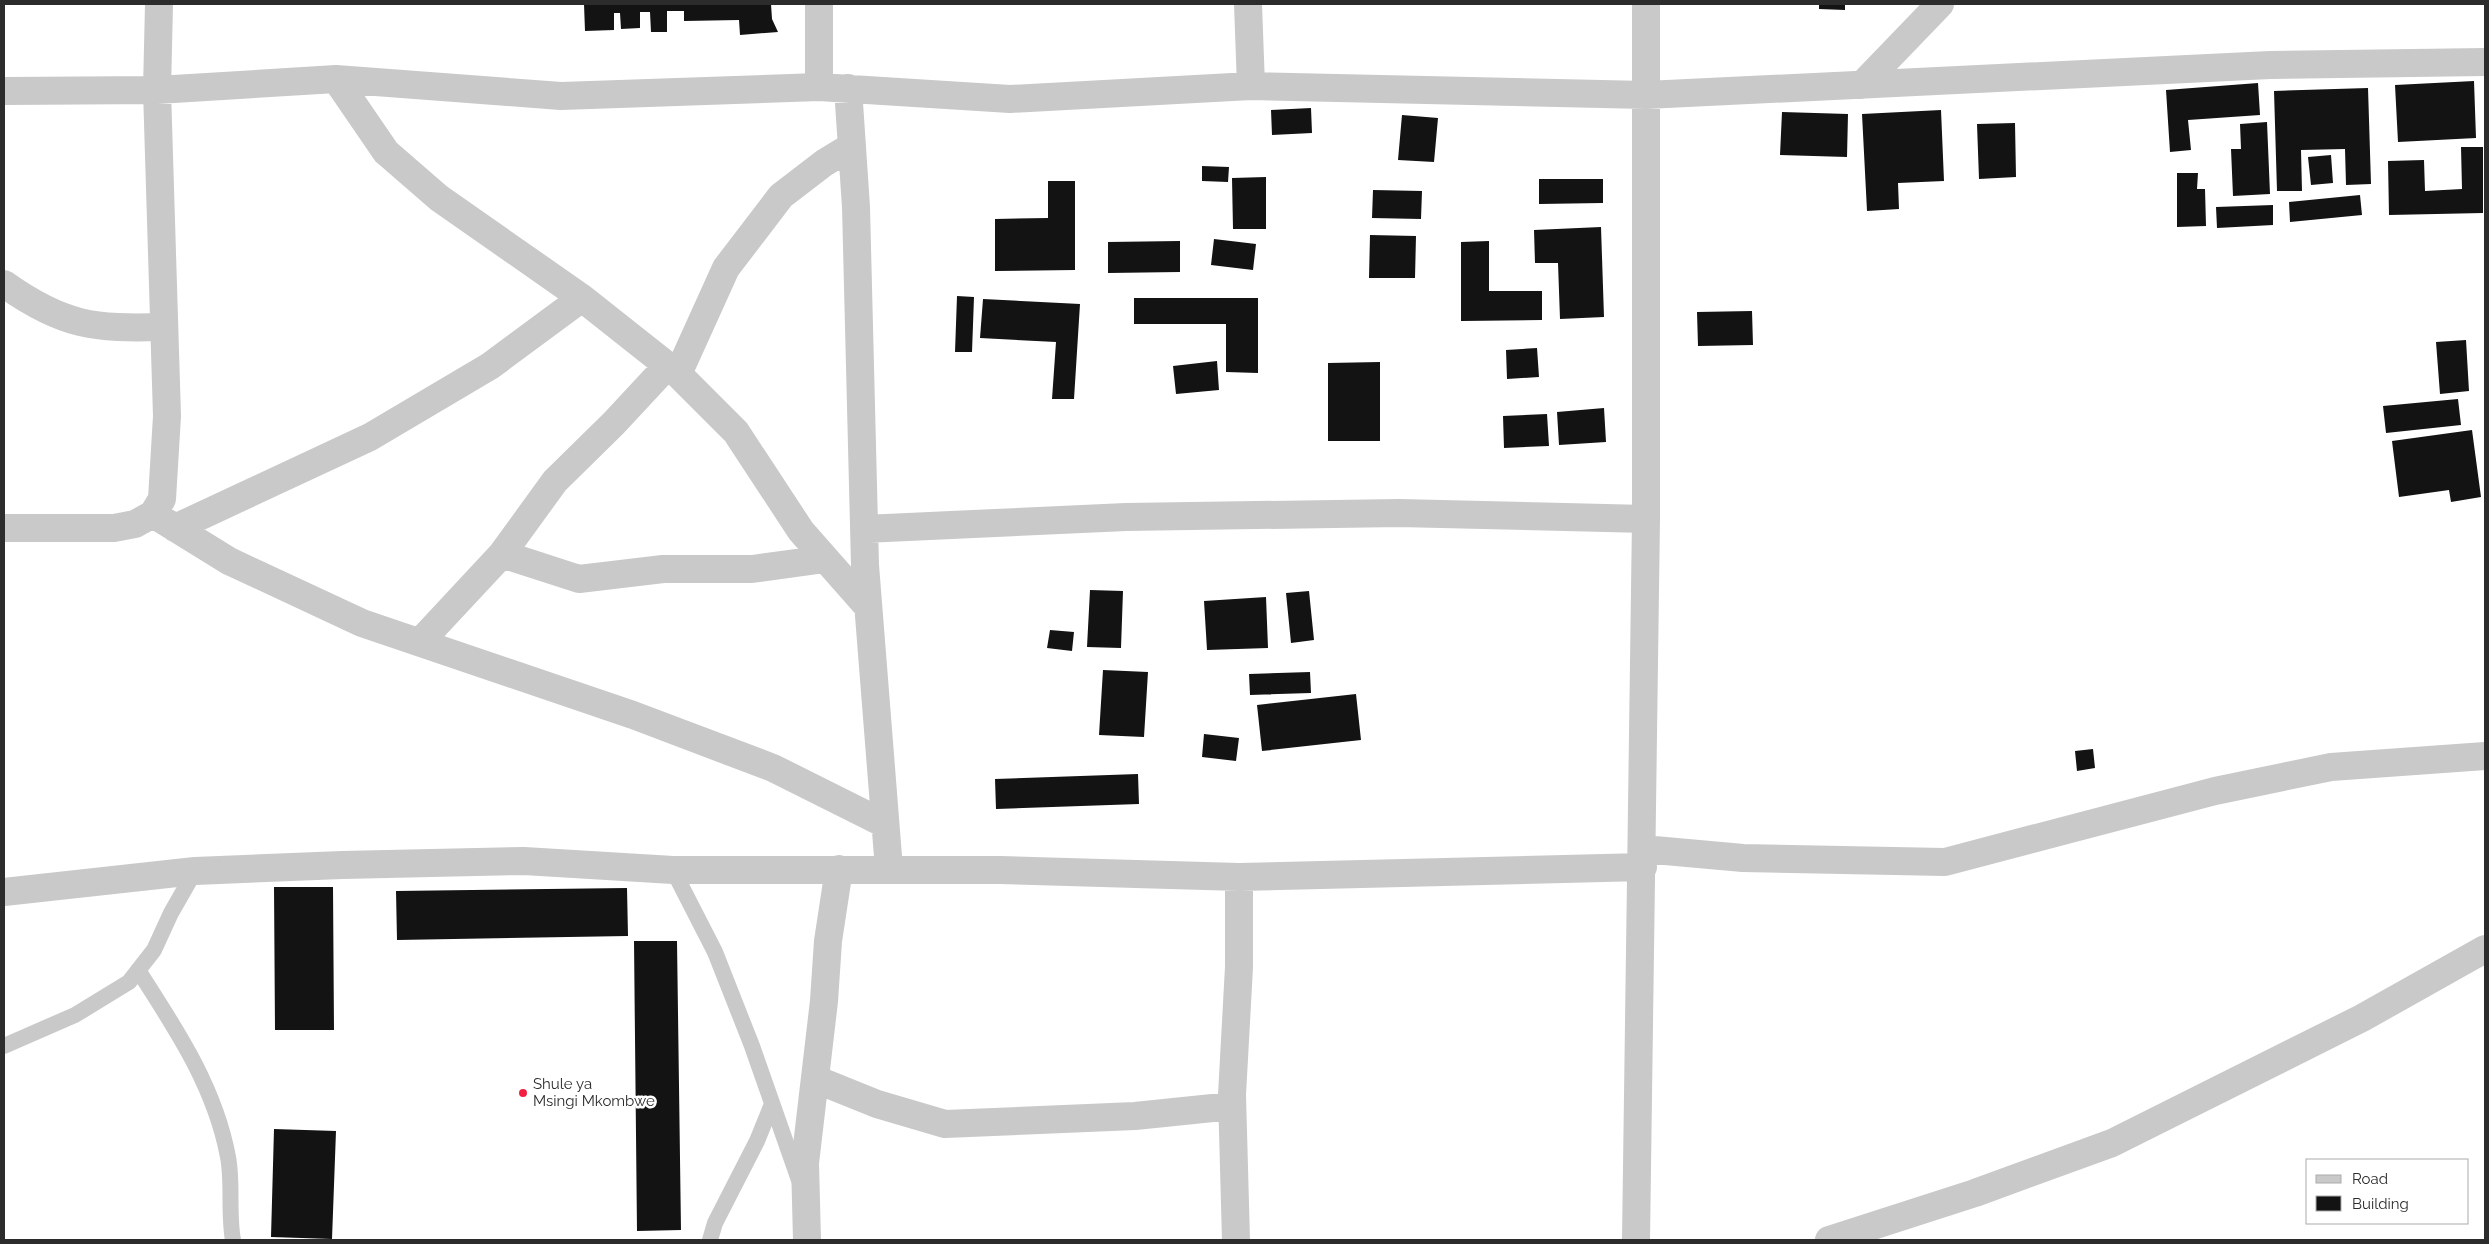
<svg xmlns="http://www.w3.org/2000/svg" width="2489" height="1244" font-family="Raleway,sans-serif">
	<style>
		.building { fill: #131313 }
		.lines { fill: none; stroke-linecap: round; stroke-linejoin: round }
		.service { stroke: #c9c9c9; stroke-width: 16 }
		.minor { stroke: #c9c9c9; stroke-width: 28 }
		.poi-dot { fill: #f11f40; stroke: #fff; stroke-width: 2 }
		.labels { text-anchor: middle; stroke-width: 5; stroke-linejoin: round; paint-order: stroke }
		.poi-label { font-size: 15px; fill: #2c2c2c; stroke: #fff; text-anchor: start }
	</style>
	<rect width="100%" height="100%" fill="#fff"/>
	<path class="building" d="M584,4H771L772,19L778,32L740,35L739,20L684,21V11H667V32H651L650,12H640V28L621,29L620,13H614V30L585,31Z
		M1819,4H1845V10L1819,9Z
		M2474,81L2476,138L2398,142L2395,85Z
		M2258,83L2260,115L2188,120L2191,150L2170,152L2166,90Z
		M2368,88L2371,184L2346,185L2345,149L2301,150L2302,191H2277L2274,91Z
		M1311,108L1312,133L1272,135L1271,110Z
		M1941,110L1944,181L1898,183L1899,209L1867,211L1862,114Z
		M1782,112L1848,114L1847,157L1780,155Z
		M1402,115L1438,118L1434,162L1398,160Z
		M2267,122L2270,194L2233,196L2231,149H2241L2240,124Z
		M2015,123L2016,177L1979,179L1977,124Z
		M2461,147H2483V213L2389,215L2388,161L2424,160L2425,191L2462,189Z
		M2331,155L2333,183L2311,185L2308,157Z
		M1202,166L1229,167L1228,182L1202,181Z
		M2177,173H2198L2197,189H2205L2206,226L2177,227Z
		M1266,177V229H1233L1232,178Z
		M1539,179H1603V203L1539,204Z
		M1048,181H1075V270L995,271V219L1048,218Z
		M1373,190L1422,191L1421,219L1372,218Z
		M2360,195L2362,215L2290,222L2289,202Z
		M2273,205V225L2217,228L2216,207Z
		M1601,227L1604,317L1560,319L1558,263H1535L1534,230Z
		M1370,235L1416,236L1415,278H1369Z
		M1214,239L1256,244L1253,270L1211,265Z
		M1180,241V272L1108,273V242Z
		M1489,241V291H1542V320L1461,321V242Z
		M957,296L974,297L972,352H955Z
		M1134,298H1258V373L1226,372V324H1134Z
		M983,299L1080,304L1074,399H1052L1056,342L980,338Z
		M1752,311L1753,345L1698,346L1697,312Z
		M2466,340L2469,391L2440,394L2436,342Z
		M1537,348L1539,377L1507,379L1506,350Z
		M1217,361L1219,390L1176,394L1173,366Z
		M1380,362V441H1328V363Z
		M2458,399L2461,425L2386,433L2383,406Z
		M1604,408L1606,442L1559,445L1557,412Z
		M1547,414L1549,446L1504,448L1503,416Z
		M2472,430L2481,497L2451,502L2449,490L2399,497L2392,441Z
		M1090,590L1123,591L1121,648L1087,647Z
		M1309,591L1314,640L1291,643L1286,593Z
		M1266,597L1268,648L1207,650L1204,601Z
		M1050,630L1074,632L1072,651L1047,648Z
		M1103,670L1148,672L1144,737L1099,735Z
		M1310,672L1311,693L1250,695L1249,674Z
		M1356,694L1361,740L1262,751L1257,705Z
		M1204,734L1239,738L1236,761L1202,757Z
		M2093,749L2095,768L2077,771L2075,751Z
		M1138,774L1139,804L996,809L995,779Z
		M274,887H333L334,1030H275Z
		M627,888L628,936L397,940L396,891Z
		M634,941H677L681,1230L637,1231Z
		M274,1129L336,1131L332,1239L271,1237Z"/>
	<g class="lines">
		<path class="service" d="M673,870L715,952L752,1046L799,1180
			M138,970C176,1029 215,1087 228,1157C233,1183 228,1213 233,1240
			M4,1046L75,1015L129,982L154,950L171,913L195,871
			M710,1240L715,1223L757,1141L772,1104"/>
		<path class="minor" d="M819,4V87
			M1248,4L1251,86
			M336,79L386,152L439,198L582,298L678,374L736,432L801,531L868,607
			M1862,85L1940,4
			M848,88L856,207L865,565L889,869
			M4,91L157,90L336,79L561,96L819,87L1010,99L1251,86L1646,95L2270,65L2485,62
			M4,284C63,326 94,329 164,327
			M678,374L726,268L781,196L824,163L852,146
			M153,514L229,561L362,623L633,715L773,768L885,824
			M4,528H114L135,524L153,514L162,499L167,416L157,90L159,4
			M175,528L370,437L490,366L582,298
			M864,529L1126,517L1399,513L1646,519
			M502,554L579,579L663,569H752L825,559
			M420,642L502,554L555,481L614,423L667,366
			M1643,849L1743,858L1945,862L2215,791L2331,767L2485,756
			M4,892L195,871L342,865L524,861L673,870H1000L1239,877L1643,867
			M815,1079L877,1104L945,1124L1135,1116L1232,1106
			M807,1240L805,1163L824,1001L828,941L839,869
			M1236,1240L1232,1095L1239,967V877
			M1636,1240L1646,519V4
			M1829,1240L1975,1193L2112,1143L2362,1018L2485,949"/>
	</g>
	<circle class="poi-dot" cx="523" cy="1093" r="5"/>
	<g class="labels">
		<g class="poi-label">
			<text x="533" y="1089">Shule ya<tspan x="533" dy="17">Msingi Mkombwe</tspan></text>
		</g>
	</g>
	<rect width="2489" height="1244" fill="none" stroke="#2c2c2c" stroke-width="10"/>
	<rect x="2306" y="1159" width="162" height="65" fill="#ffffff" stroke="#ababab"/>
	<rect x="2316" y="1175" width="25" height="8" fill="#c9c9c9" stroke="#ababab"/>
	<text x="2352" y="1184" font-size="15" fill="#2c2c2c">Road</text>
	<rect x="2316" y="1196" width="25" height="15" fill="#131313" stroke="#ababab"/>
	<text x="2352" y="1209" font-size="15" fill="#2c2c2c">Building</text>
</svg>
